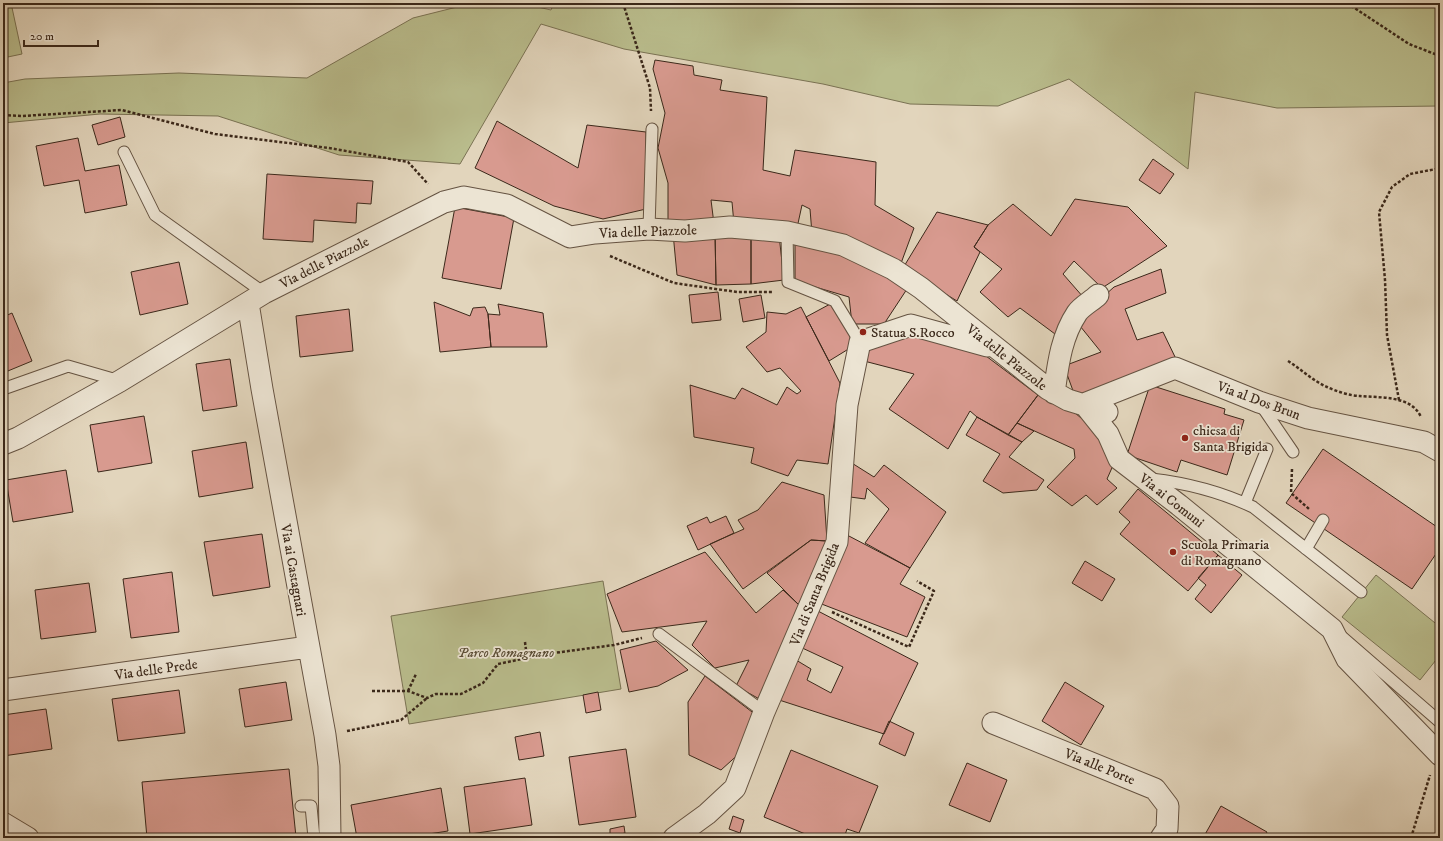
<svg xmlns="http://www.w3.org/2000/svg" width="1443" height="841" font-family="'IM FELL DW Pica',serif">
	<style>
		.green { fill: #b9bc8c; stroke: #7a7253 }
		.building { fill: #d89a8f; stroke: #3b281a }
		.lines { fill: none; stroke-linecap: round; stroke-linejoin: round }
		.lane-casing { stroke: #655342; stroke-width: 13 }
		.street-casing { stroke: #655342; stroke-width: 23 }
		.path { stroke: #3b281a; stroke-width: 2.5; stroke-dasharray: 3 2; stroke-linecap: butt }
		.lane { stroke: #ece4d3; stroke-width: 11 }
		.street { stroke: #ece4d3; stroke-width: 21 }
		.poi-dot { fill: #8f2418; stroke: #ece4d3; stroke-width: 1.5 }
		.labels { text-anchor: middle; stroke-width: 3.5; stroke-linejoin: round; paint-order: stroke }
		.street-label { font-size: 14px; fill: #3b281a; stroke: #ece4d3 }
		.poi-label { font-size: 14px; fill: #3b281a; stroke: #ece4d3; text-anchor: start }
		.park-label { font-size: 14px; font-style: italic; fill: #5a4d36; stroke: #ece4d3 }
	</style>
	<rect width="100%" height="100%" fill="#e2d5bc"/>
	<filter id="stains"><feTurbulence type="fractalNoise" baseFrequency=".005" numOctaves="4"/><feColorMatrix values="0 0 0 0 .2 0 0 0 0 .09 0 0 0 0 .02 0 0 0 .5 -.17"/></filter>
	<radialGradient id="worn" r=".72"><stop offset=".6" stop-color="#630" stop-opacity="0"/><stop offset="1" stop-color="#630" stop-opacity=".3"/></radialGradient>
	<path class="green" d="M3,3H11L22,54L3,58Z
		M473,3H520L551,10L554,3H1440V106L1277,108L1195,92L1188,169L1069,79L998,106L910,104L823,84L624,49L541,24L460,164L339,155L218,116L100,114L3,123V83L25,79L179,73L307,78L413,18Z
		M1376,575L1440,627V655L1420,680L1342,617Z
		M603,581L621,689L409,724L391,616Z"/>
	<path class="building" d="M655,60L693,66L694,75L722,80L720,90L767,97L763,170L790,176L795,150L876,162L875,205L914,228L900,266L812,234L810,209L802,205L797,228L734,224L732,202L711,200L714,224H668V183L658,148L665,113L653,69Z
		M120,117L125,137L98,145L92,125Z
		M497,121L578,168L587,125L646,132V209L603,219L554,206L475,168Z
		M78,138L85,171L119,165L127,205L85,213L79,180L44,186L36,146Z
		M1153,159L1174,174L1160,194L1139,180Z
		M267,174L373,181L371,204L357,203L356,223L314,220L313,242L263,239Z
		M1075,199L1128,207L1167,246L1102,288L1074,261L1063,274L1084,298L1055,334L1020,308L1008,317L980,292L1002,269L974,247L988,225L1013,204L1051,236Z
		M455,207L514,218L501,289L442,278Z
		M937,212L988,225L974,247L980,252L957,301L903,268Z
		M715,232L716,285L677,275L673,233Z
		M715,232L751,234V284L716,285Z
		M751,234L779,235L784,280L751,284Z
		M795,238L844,250L907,289L884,324H852L849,297L795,281Z
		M179,262L188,304L140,315L131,272Z
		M1161,269L1166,293L1125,309L1137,340L1163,332L1177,361L1076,399L1064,366L1101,352L1076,321L1114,287Z
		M718,292L721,320L692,323L689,295Z
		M761,295L765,318L743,322L739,299Z
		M434,302L470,316L473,308L485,307L488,314L491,347L440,352Z
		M832,303L855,345L829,361L806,317Z
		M498,304L543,313L547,347H491L488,314L500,315Z
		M801,307L840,383L828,464L797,460L788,476L751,463L754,448L694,437L690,385L735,399L742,388L777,405L787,387L797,394L801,391L780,368L767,372L746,347L766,332L767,312L786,314Z
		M349,309L353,351L300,357L296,316Z
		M12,313L32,361L3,373V317Z
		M909,328L974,347L1038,395L1008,435L977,417L970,411L948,449L889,409L914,374L864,361L873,339Z
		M230,359L237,406L203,411L196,364Z
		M1150,385L1225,409L1224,414L1244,420L1227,475L1181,460L1177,472L1127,455Z
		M1038,395L1075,413L1103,436L1115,461L1107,479L1117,488L1097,505L1086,495L1072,506L1047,487L1075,458L1074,449L1017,423Z
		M144,416L152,463L98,472L90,425Z
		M977,417L1022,442L1009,457L1044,480L1037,490L1003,493L983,481L1000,454L966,435Z
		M1017,423L1034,431L1022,442L1008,435Z
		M246,442L253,488L199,497L192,451Z
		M1323,449L1440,529V548L1412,589L1286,503Z
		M847,460L874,477L884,465L946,512L910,568L865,543L889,509L867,488L865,499L843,496Z
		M66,470L73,512L13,522L6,480Z
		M782,482L824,495L827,541L811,540L743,589L710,544L744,529L738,520L758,510Z
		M1138,489L1218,555L1188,591L1120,534L1130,522L1119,512Z
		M726,516L734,533L698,550L687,526L707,517L710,523Z
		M262,534L270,587L213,596L204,542Z
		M847,535L910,568L900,584L925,597L907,637L819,603Z
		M811,540L827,541L800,606L767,573Z
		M705,552L756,613L783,590L800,606L763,701L736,686L749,660L715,668L692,645L707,621L622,632L607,594Z
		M1218,555L1242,575L1211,613L1195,599L1206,585L1198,578Z
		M1085,561L1115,579L1102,601L1072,583Z
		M172,572L179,632L131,638L123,579Z
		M89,583L96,632L41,639L35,590Z
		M816,610L918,663L884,734L776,699L796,660L811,669L807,680L831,693L843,667L798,646Z
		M3,620L7,650H3Z
		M656,641L688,670L658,686L629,692L620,650Z
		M705,676L756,715L742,751L721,770L689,755L688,702Z
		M286,682L292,720L245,727L239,689Z
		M1065,682L1104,706L1081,745L1042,721Z
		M179,690L185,733L118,741L112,699Z
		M598,692L601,710L586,713L583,695Z
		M46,709L52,749L3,756V715Z
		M889,721L914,733L905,756L879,744Z
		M540,732L544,756L519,760L515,737Z
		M626,749L636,817L579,825L569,757Z
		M791,750L878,786L859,833L847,829L844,838H815L764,817Z
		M967,763L1007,780L990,822L949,805Z
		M289,769L296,837L147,838L142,782Z
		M525,778L532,825L470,834L464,787Z
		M441,788L448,831L403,838H357L351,805Z
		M1221,806L1267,832L1264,838H1203Z
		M733,816L744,820L740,833L729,829Z
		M624,826L625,833L610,836V829Z"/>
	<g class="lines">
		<defs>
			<path id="lane" d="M124,152L155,215L264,293
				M649,229L652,129
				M787,232L788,282L835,301L860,342
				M3,389L68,366L120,381
				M1261,405L1293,452
				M1151,479C1187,483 1221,492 1253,507L1361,592
				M1245,503L1267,449
				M1306,549L1323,520
				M659,634L764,712
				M1342,637L1440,722
				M301,806H311L314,838"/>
			<path id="street" d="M248,303L262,389L325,735L329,766L330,838
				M1054,393C1058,365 1061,337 1077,313C1082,306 1092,301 1098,295
				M3,444L18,438L120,381L264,293L444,202L464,197L507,205L570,237L595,233L649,229L685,231L730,227L787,232L843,245L893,269L921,288L1048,389L1068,400L1107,412
				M1440,451L1424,442L1308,418L1259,402L1175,368L1084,404L1108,434L1119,459L1179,505L1332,629L1347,659L1440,755
				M3,690L308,647
				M993,723L1155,789L1168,806L1167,829L1161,838
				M3,823L28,838
				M674,838L707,814L735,788L764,712L837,542L847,405L860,342L911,325L987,346"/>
		</defs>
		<use href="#lane" class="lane-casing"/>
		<use href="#street" class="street-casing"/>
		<path class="path" d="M623,3L650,88L651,111
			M1347,3L1409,44L1440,56
			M3,115L22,116L122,110L215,134L329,148L408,162L428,184
			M610,256L674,283L737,292H773
			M1288,361C1301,369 1313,381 1327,387C1336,391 1350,396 1360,396C1380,398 1411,395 1421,417
			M1399,400L1387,335L1385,280L1379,212L1392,187L1410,174L1436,169L1440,171
			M1292,469L1291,493L1309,509
			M832,612L909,647L934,591L917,581
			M525,642L527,658
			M372,691H408L427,698L436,694H461L483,683L498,664L546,654L614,645L642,638
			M408,691L416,674
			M347,731L401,720L427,698
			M1411,838L1430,775"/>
		<use href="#lane" class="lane"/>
		<use href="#street" class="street"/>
	</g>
	<g class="poi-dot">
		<circle cx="863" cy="332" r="4"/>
		<circle cx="1185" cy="438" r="4"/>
		<circle cx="1173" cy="552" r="4"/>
	</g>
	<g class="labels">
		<g class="street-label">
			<text transform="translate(648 231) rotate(-2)" y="5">Via delle Piazzole</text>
			<text transform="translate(324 262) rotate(-27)" y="5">Via delle Piazzole</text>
			<text transform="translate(1007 357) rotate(38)" y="5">Via delle Piazzole</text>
			<text transform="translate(1259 400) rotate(20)" y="5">Via al Dos Brun</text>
			<text transform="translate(1172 500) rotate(38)" y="5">Via ai Comuni</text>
			<text transform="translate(294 570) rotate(80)" y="5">Via ai Castagnari</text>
			<text transform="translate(814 594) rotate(-68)" y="5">Via di Santa Brigida</text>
			<text transform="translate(156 669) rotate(-8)" y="5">Via delle Prede</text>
			<text transform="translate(1100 766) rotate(22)" y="5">Via alle Porte</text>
		</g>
		<g class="poi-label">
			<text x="871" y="337">Statua S.Rocco</text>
			<text x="1193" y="435">chiesa di<tspan x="1193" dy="16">Santa Brigida</tspan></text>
			<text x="1181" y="549">Scuola Primaria<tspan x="1181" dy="16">di Romagnano</tspan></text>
		</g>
		<g class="park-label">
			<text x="506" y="657">Parco Romagnano</text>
		</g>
	</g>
	<rect width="1443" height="841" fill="none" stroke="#e2d5bc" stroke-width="16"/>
	<rect x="4" y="4" width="1435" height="833" fill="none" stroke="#3b281a" stroke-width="2"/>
	<rect x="8" y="8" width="1427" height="825" fill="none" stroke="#3b281a"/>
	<path d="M24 40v6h74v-6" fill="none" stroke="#3b281a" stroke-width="2"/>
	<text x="30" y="40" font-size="12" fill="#3b281a" stroke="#ece4d3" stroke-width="3" paint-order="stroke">20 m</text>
	<rect width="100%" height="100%" filter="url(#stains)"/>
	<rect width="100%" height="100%" fill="url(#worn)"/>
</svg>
